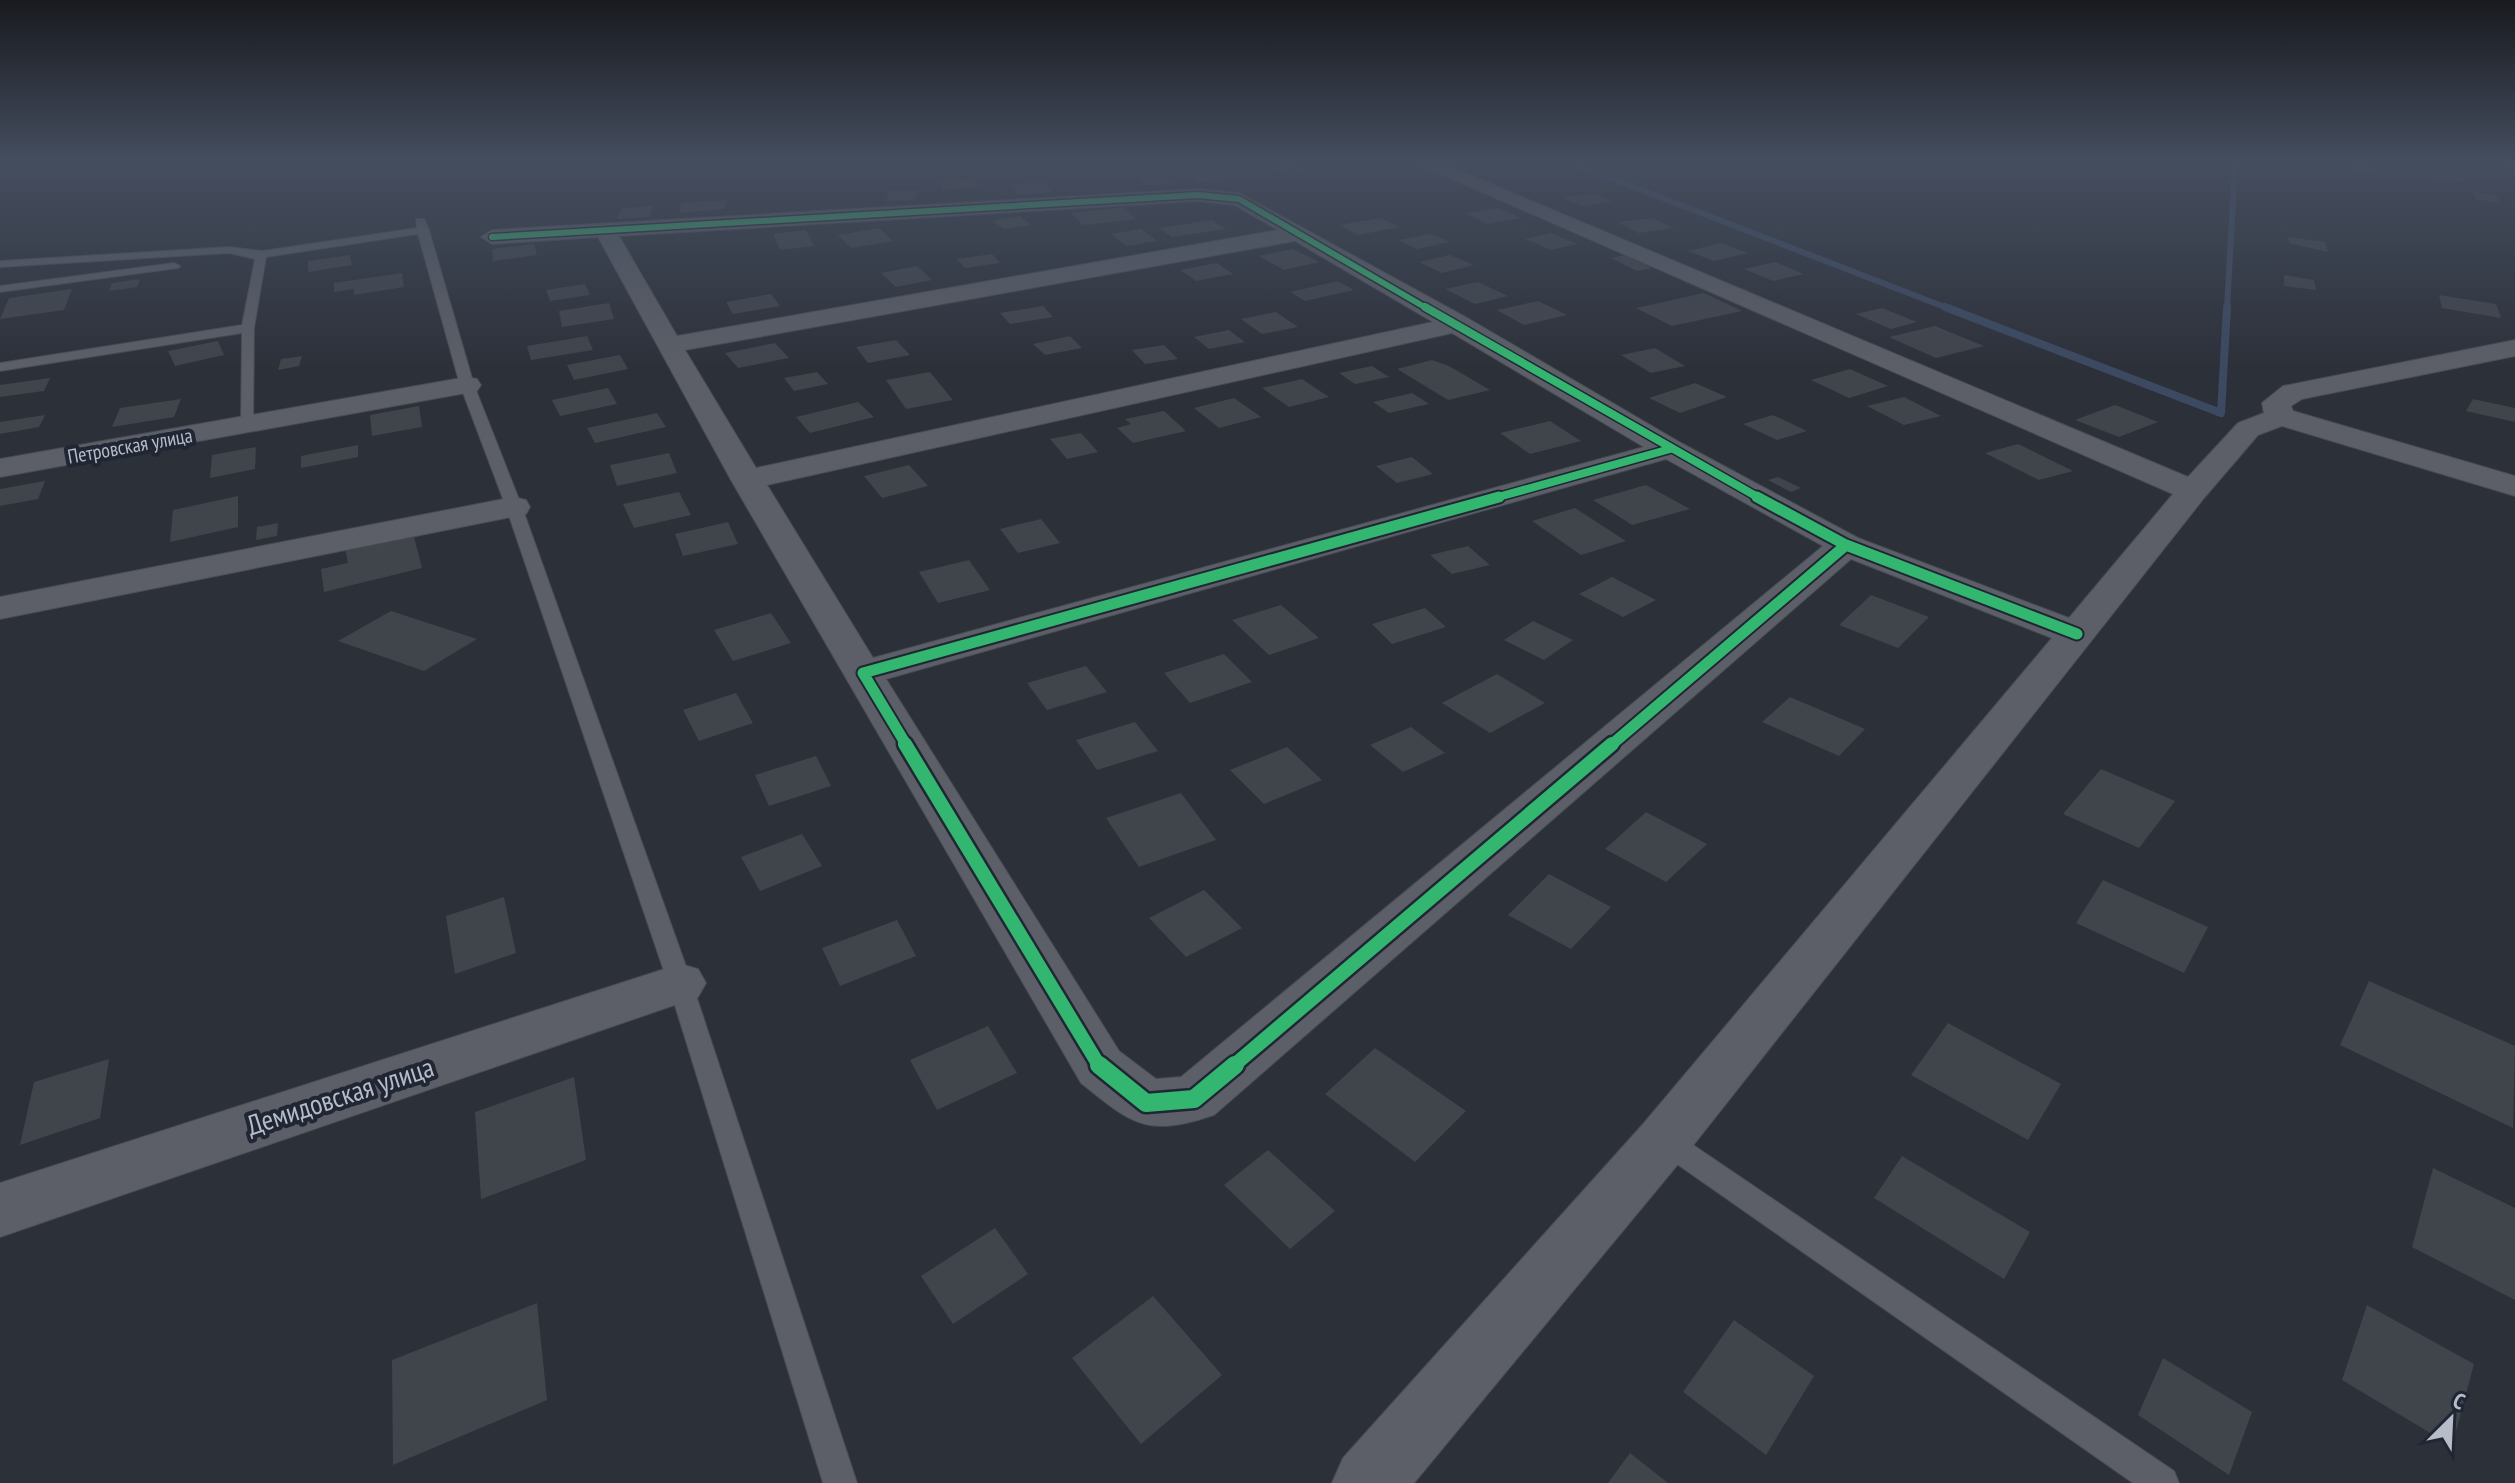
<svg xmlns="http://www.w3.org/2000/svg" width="2515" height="1483" font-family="'PT Sans Narrow',sans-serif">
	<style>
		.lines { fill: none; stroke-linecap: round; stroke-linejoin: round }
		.stream-far1 { stroke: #3c4961; stroke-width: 6 }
		.stream { stroke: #3c4961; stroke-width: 8 }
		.building { fill: #40444b }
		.lane-casing { stroke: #484b52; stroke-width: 2 }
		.street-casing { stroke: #484b52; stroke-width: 2 }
		.lane { fill: #5c5f67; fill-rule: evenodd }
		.street { fill: #5c5f67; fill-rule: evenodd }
		.cycleway-far4-casing { stroke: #202633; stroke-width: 9 }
		.cycleway-far3-casing { stroke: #202633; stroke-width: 11 }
		.cycleway-far2-casing { stroke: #202633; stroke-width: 15 }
		.cycleway-far1-casing { stroke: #202633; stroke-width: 19 }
		.cycleway-casing { stroke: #202633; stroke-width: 23 }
		.cycleway-far4 { stroke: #33b770; stroke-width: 6 }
		.cycleway-far3 { stroke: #33b770; stroke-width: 8 }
		.cycleway-far2 { stroke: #33b770; stroke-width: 11 }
		.cycleway-far1 { stroke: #33b770; stroke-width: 14 }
		.cycleway { stroke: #33b770; stroke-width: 18 }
		.labels { text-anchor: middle; stroke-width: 8; stroke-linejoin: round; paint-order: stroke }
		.far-street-label { font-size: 20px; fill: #b7bcc9; stroke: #202633 }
		.near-street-label { font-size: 28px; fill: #b7bcc9; stroke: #202633 }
	</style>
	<rect width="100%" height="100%" fill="#2c3039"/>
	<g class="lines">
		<path class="stream-far1" d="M1569,162L1950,309
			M2227,309L2235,162"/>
		<path class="stream" d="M1945,307L2221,413L2227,307"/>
	</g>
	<path class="building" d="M2349,162L2374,165L2372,172L2346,169Z
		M1295,164L1310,172L1287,176L1271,167Z
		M1224,171L1228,180L1198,182L1194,173Z
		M2425,172L2463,177L2464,182L2425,177Z
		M1166,176L1169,184L1144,185L1141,177Z
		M975,179L978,187L943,190L940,182Z
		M1045,182L1052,192L1018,195L1011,185Z
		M918,190L915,200L886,201L889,191Z
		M2472,192L2495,194L2500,202L2477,200Z
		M1592,193L1613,201L1583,206L1563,198Z
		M726,200L724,209L679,213L681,203Z
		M653,206L649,217L617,219L622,208Z
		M1124,207L1136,219L1083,225L1071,213Z
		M1499,208L1521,218L1487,224L1466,213Z
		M1020,216L1031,225L1004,229L993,221Z
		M1380,218L1400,227L1358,235L1339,225Z
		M1653,218L1673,228L1638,233L1618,222Z
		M1212,220L1226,229L1172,237L1159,228Z
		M879,228L893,241L851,248L838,235Z
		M1141,229L1157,241L1126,246L1111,234Z
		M806,230L814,246L780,250L773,234Z
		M1551,233L1577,244L1551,250L1525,239Z
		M1431,234L1450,242L1417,249L1398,240Z
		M2288,237L2325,242L2328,252L2289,243Z
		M1721,243L1748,253L1714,261L1688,251Z
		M534,244L537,255L493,261L492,249Z
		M1293,249L1319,262L1284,270L1259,256Z
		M992,254L1000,263L965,268L957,259Z
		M350,255L352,265L308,272V261Z
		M1450,255L1474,265L1442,273L1419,262Z
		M1625,255L1652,268L1637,271L1611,258Z
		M1775,262L1804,274L1773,281L1744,269Z
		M1217,263L1233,274L1196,281L1180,270Z
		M917,266L932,280L896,287L881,273Z
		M402,273L404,287L354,295V289L334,292V283Z
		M2284,275L2314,280L2316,290L2284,286Z
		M140,279L137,287L109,291L112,283Z
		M1338,281L1354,290L1305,301L1290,292Z
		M1478,282L1508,296L1475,304L1445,289Z
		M585,284L590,295L550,301L546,290Z
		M72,289L64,310L0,319L9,298Z
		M1704,293L1742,311L1672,326L1636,308Z
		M771,294L780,306L733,314L726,302Z
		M2439,295L2496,304L2501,318L2442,308Z
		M1538,301L1567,315L1524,325L1497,310Z
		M609,303L614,319L562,327L559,311Z
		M1043,306L1053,317L1010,324L1000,313Z
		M1882,308L1917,322L1891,329L1856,314Z
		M1276,312L1298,327L1262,334L1241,319Z
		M1935,326L1984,346L1936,358L1889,337Z
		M1229,330L1245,342L1209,349L1194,337Z
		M587,336L593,350L531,360L527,346Z
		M1070,336L1082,348L1045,355L1033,344Z
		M896,340L910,355L868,363L856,347Z
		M218,341L224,355L175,366L168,351Z
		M775,343L789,358L738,368L725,353Z
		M1164,345L1178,359L1145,364L1132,350Z
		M1655,348L1685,366L1651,373L1621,355Z
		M620,355L628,369L574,380L567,365Z
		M302,356L299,366L278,370L281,359Z
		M1432,360L1449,366L1490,390L1448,400L1397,369Z
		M1372,366L1389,377L1355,384L1339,373Z
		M1850,369L1888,386L1849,398L1811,380Z
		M817,372L828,384L794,391L784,378Z
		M930,372L953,400L906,409L886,380Z
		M50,378L44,391L0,397V385Z
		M1302,379L1329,397L1289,407L1262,388Z
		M1695,383L1727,397L1680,413L1649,398Z
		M608,388L617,404L560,416L552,400Z
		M1412,393L1429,404L1389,413L1373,402Z
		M1904,397L1941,416L1904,425L1867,406Z
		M1234,398L1261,417L1219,428L1194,408Z
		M181,399L174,417L112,427L120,408Z
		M2473,399L2515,408V422L2466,411Z
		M858,402L874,417L810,433L796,417Z
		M2115,405L2158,422L2119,437L2075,420Z
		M419,406L422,427L372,436L370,415Z
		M1164,411L1186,431L1133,443L1117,428L1131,424L1125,419Z
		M657,413L666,427L595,443L587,428Z
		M45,415L39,427L0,434V422Z
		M1773,415L1807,431L1777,440L1743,424Z
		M1550,421L1581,441L1530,454L1500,433Z
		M1081,433L1098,452L1067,459L1050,439Z
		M2018,444L2073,471L2039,480L1985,453Z
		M358,445V457L301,468V456Z
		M256,447L255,469L210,478L212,455Z
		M669,453L677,473L617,486L610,465Z
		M1412,457L1433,474L1397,483L1376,466Z
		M909,465L928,486L882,498L864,476Z
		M1778,477L1801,488L1791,492L1768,480Z
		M45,481L38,499L0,506V489Z
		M1646,485L1690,509L1632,525L1593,500Z
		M679,492L691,515L634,528L623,504Z
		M238,496V527L170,542L173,510Z
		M1575,508L1626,541L1581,555L1532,521Z
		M1041,519L1060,543L1018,553L1000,529Z
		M728,522L738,544L683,556L675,534Z
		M278,523L277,536L256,540L257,527Z
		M413,533L422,568L324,592L321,569L348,563L345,549Z
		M1468,546L1490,565L1452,574L1430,555Z
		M969,560L990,590L938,603L919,572Z
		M1612,577L1656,600L1623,617L1579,594Z
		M1871,595L1929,617L1898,648L1839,625Z
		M1281,605L1319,638L1269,655L1232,620Z
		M1425,608L1446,627L1392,644L1372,624Z
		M391,611L477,639L424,671L338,641Z
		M771,613L791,643L733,661L714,630Z
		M1533,621L1573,640L1544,660L1504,640Z
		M1224,654L1252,682L1190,703L1164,673Z
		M1086,666L1107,692L1047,710L1027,683Z
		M1497,674L1545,703L1490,733L1442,703Z
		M736,693L753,723L699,741L683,710Z
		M1790,697L1865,729L1839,756L1762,722Z
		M1135,722L1158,751L1097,770L1076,740Z
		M1411,727L1445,753L1403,772L1370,745Z
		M1287,747L1322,780L1264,804L1230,770Z
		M816,756L831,786L769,806L755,775Z
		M2101,769L2175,801L2139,848L2063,814Z
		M1181,793L1216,840L1139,867L1106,818Z
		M1646,812L1707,844L1666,882L1605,849Z
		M802,834L822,866L760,891L741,857Z
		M1549,874L1611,907L1571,949L1508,915Z
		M2103,880L2208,927L2184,973L2076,923Z
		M1204,890L1242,928L1186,957L1149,918Z
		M504,897L516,953L455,974L446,916Z
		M897,920L916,956L840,986L822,948Z
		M2369,981L2515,1046L2513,1128L2340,1045Z
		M1948,1023L2061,1084L2028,1140L1911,1075Z
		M988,1026L1017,1073L937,1110L910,1060Z
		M1375,1048L1466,1111L1415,1162L1325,1094Z
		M109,1059L100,1118L20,1145L34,1082Z
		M574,1077L586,1160L481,1199L475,1112Z
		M1268,1150L1335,1211L1290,1249L1224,1185Z
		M1902,1156L2030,1232L2004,1279L1874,1198Z
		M2433,1168L2515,1208V1300L2412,1247Z
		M995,1228L1028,1274L953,1324L921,1276Z
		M1153,1296L1222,1375L1141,1444L1072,1358Z
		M537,1303L547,1400L393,1465L392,1360Z
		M2367,1305L2474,1364L2452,1446L2342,1380Z
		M1734,1320L1814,1376L1766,1455L1683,1392Z
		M2163,1358L2252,1412L2229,1475L2138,1415Z
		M1630,1453L1668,1483H1608Z"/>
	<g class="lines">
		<defs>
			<path id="lane" d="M416,219H424L429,230L474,385L522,507L692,983L857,1483H823L668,983L506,507L460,385L418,234L266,257L254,328L253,428L241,425L242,333L0,371V363L242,325L255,259L229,253L0,267V261L229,247L262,251L417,228Z
				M174,263L180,266L178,268L0,292V286Z
				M1664,1128L1674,1132L2174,1471L2179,1483H2133L1654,1148L1650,1140L1654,1132Z"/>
			<path id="street" d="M1413,162H1439L2188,477L2238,423L2264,413L2262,403L2283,386L2515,340V356L2302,399L2291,406L2293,411L2515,476V496L2282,426L2258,435L2204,498L1684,1157L1414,1483H1332L1343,1458L1644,1123L2052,638L1851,559L1214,1115C1146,1138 1132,1124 1081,1083L731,480L598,237L492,244L481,237L492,230L1198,189L1239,193L1469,319L1681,443L1858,538L2069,618L2173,494ZM1198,201L1234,205L1278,230L677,336L619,236ZM1295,241L1433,322L756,468L685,350ZM1452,333L1644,447L873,658L767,485ZM1666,459L1823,546L1181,1077L1156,1079L1119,1051L886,679Z
				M2505,162H2515V169L2508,167Z
				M467,377L477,379L481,385L477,391L0,477V459Z
				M514,497L526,500L530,507L526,514L0,619V597Z
				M680,964L698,969L706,983L698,997L0,1237V1183Z"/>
		</defs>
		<use href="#lane" class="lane-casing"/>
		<use href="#street" class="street-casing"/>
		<use href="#lane" class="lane"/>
		<use href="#street" class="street"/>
		<defs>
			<path id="cycleway-far4" d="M492,237L1198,195L1239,199L1428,309"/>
			<path id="cycleway-far3" d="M1425,307L1761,499
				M1491,499L1670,449"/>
			<path id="cycleway-far2" d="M1757,497L1846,545L2077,634
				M907,746L863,673L1499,497
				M1610,746L1846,545"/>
			<path id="cycleway-far1" d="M905,744L1100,1067
				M1232,1067L1612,744"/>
			<path id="cycleway" d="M1099,1065L1146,1103L1194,1099L1235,1065"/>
		</defs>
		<use href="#cycleway-far4" class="cycleway-far4-casing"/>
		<use href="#cycleway-far3" class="cycleway-far3-casing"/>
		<use href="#cycleway-far2" class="cycleway-far2-casing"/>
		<use href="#cycleway-far1" class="cycleway-far1-casing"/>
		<use href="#cycleway" class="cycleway-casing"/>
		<use href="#cycleway-far4" class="cycleway-far4"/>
		<use href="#cycleway-far3" class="cycleway-far3"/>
		<use href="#cycleway-far2" class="cycleway-far2"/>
		<use href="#cycleway-far1" class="cycleway-far1"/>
		<use href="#cycleway" class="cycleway"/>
	</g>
	<linearGradient id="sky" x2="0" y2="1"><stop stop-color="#181a1f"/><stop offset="0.44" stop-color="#454e5f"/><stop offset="1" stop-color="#454e5f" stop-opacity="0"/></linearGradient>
	<rect width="2515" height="369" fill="url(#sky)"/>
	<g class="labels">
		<g class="far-street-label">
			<text transform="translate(130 446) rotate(-10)" y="7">Петровская улица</text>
		</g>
		<g class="near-street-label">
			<text transform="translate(340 1096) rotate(-18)" y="10">Демидовская улица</text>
		</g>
	</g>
	<g transform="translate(2451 1419) rotate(24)" stroke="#202633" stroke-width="6" paint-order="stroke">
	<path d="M0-6L14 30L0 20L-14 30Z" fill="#b7bcc9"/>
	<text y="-12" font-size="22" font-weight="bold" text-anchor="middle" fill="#b7bcc9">С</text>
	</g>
</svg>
